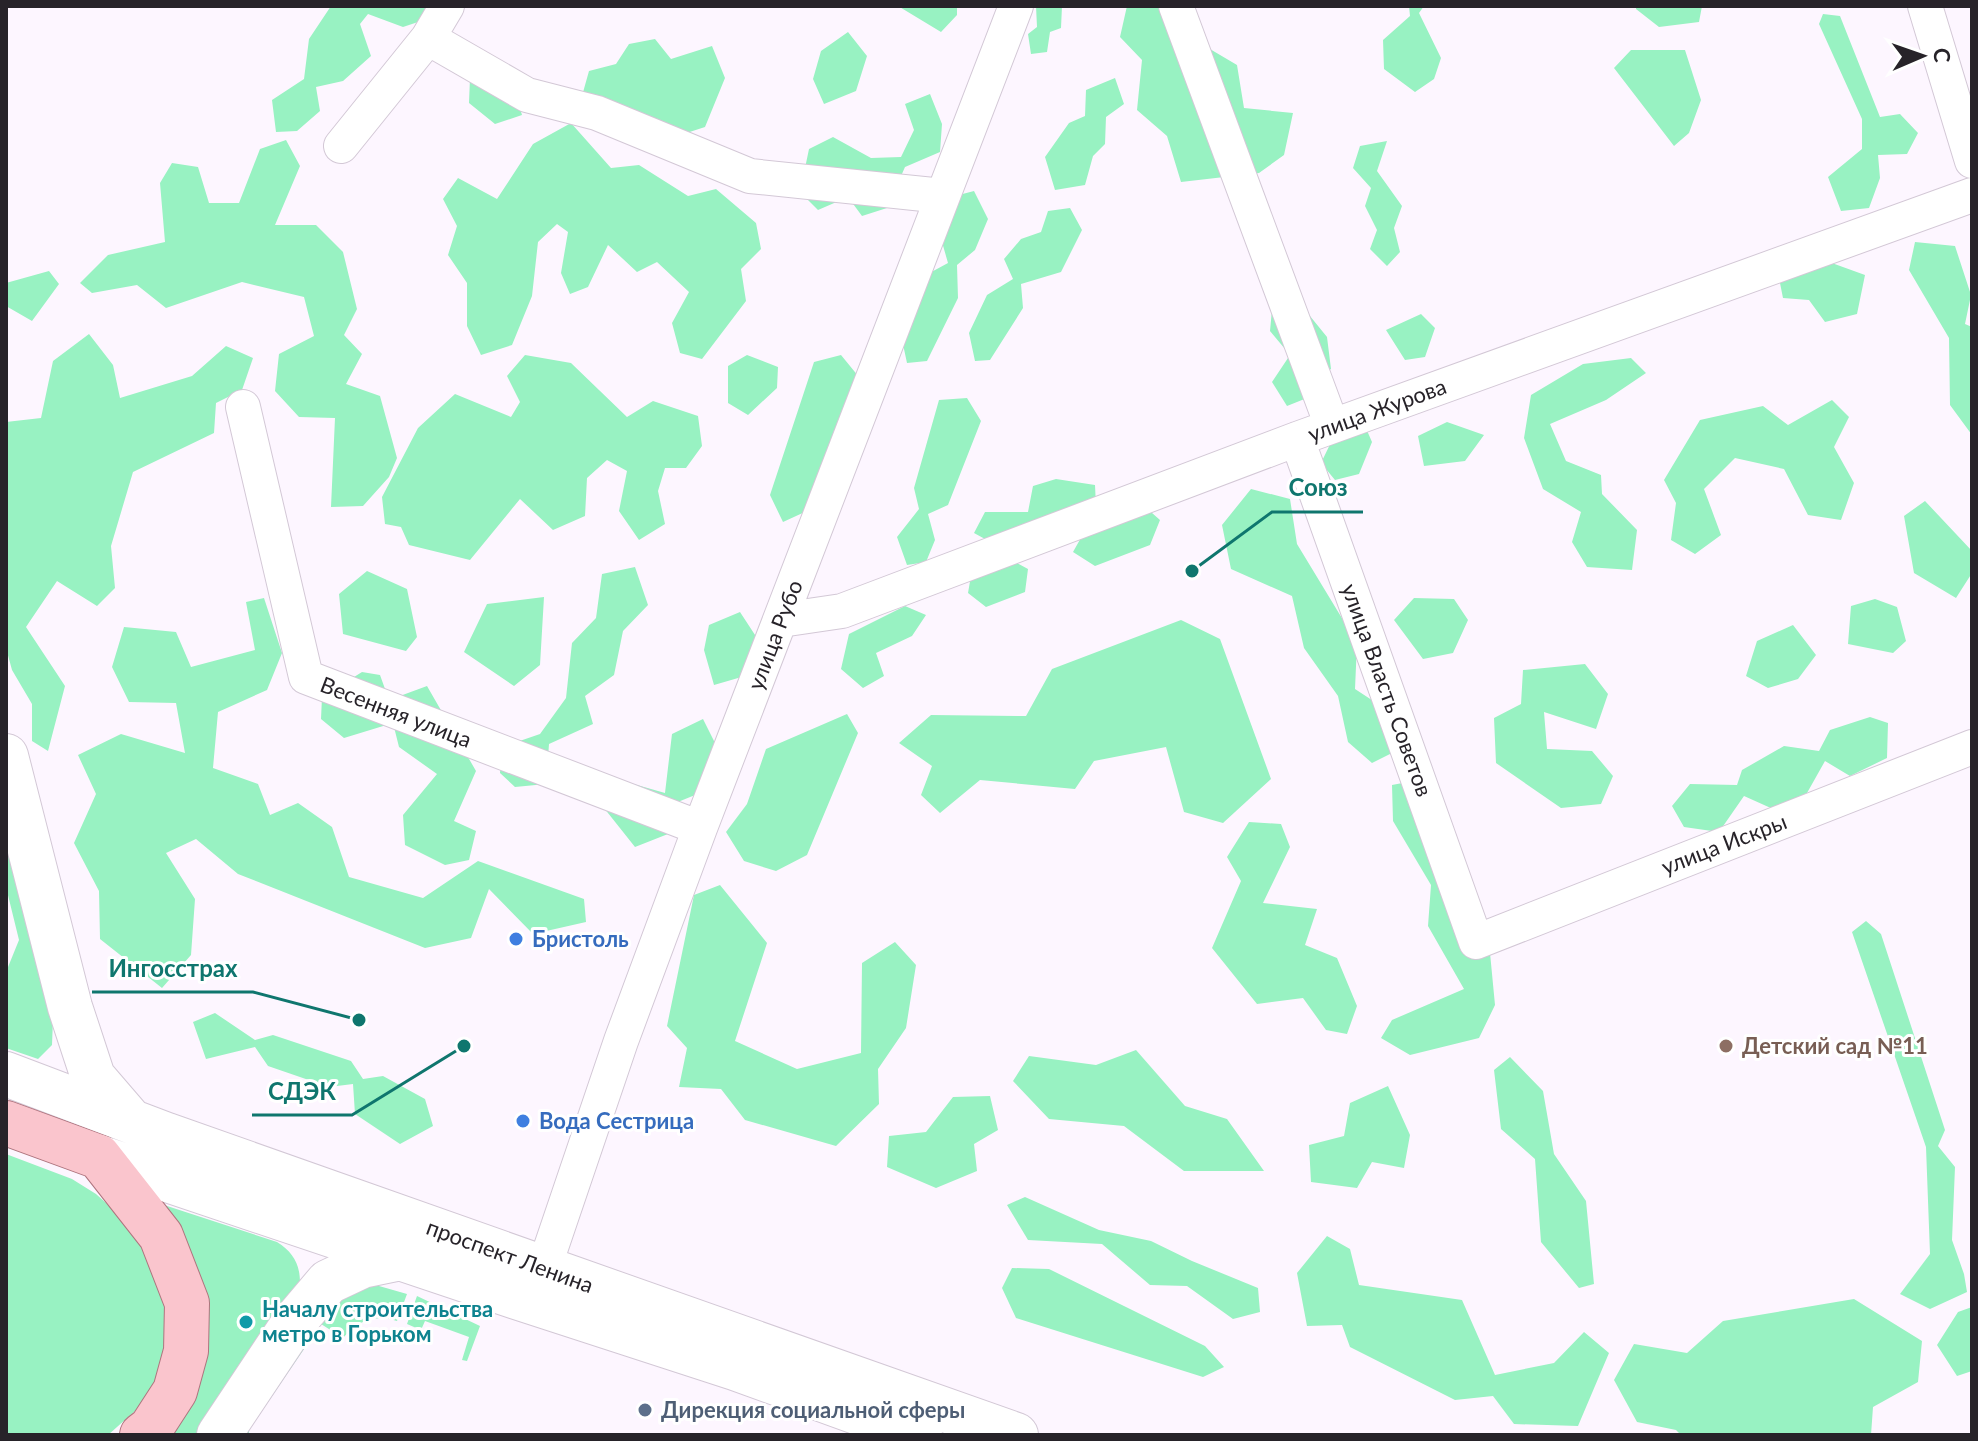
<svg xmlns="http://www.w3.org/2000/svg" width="1978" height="1441" font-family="Lato,sans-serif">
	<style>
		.green { fill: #98f2c2 }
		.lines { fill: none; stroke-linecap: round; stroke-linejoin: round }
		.street-casing { stroke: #d3c8d6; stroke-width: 36 }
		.secondary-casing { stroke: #d3c8d6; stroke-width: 46 }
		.primary-casing { stroke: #ae747e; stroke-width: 46 }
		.street { stroke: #fff; stroke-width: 34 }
		.secondary { stroke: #fff; stroke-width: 44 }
		.primary { stroke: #fac5cd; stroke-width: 44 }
		.shop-dot { fill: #3f7fe0; stroke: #fff; stroke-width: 3 }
		.education-dot { fill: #8d6e63; stroke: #fff; stroke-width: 3 }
		.culture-dot { fill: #0f9aa8; stroke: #fff; stroke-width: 3 }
		.service-dot { fill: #5c6f8a; stroke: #fff; stroke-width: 3 }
		.labels { text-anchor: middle; stroke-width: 6; stroke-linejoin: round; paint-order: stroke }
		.street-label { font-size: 22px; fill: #272329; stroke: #fff }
		.shop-label { font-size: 22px; font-weight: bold; fill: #366cbe; stroke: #fff; text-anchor: start }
		.education-label { font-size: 22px; font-weight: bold; fill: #785e54; stroke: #fff; text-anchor: start }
		.culture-label { font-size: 22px; font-weight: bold; fill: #0d838f; stroke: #fff; text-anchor: start }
		.service-label { font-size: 22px; font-weight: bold; fill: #4e5e75; stroke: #fff; text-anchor: start }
		.leader { fill: none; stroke: #0f766e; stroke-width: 3 }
		.callout-dot { fill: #0f766e; stroke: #fff; stroke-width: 3 }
		.callout-label { font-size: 24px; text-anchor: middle; font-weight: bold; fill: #0f766e; stroke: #fff; stroke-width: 6; stroke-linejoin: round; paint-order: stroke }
	</style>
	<rect width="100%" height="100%" fill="#fdf6ff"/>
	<path class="green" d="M331,6H450L448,12L403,27L368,14L360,24L371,56L343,81L316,87L320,111L297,131L276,132L272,100L304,79L309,39Z
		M898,6H957V15L941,32Z
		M1036,6H1062L1061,28L1050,32L1047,52L1031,54L1028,34L1037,27Z
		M1127,6H1182L1193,39L1237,65L1244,108L1293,113L1284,155L1259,173L1181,182L1167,136L1137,110L1142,60L1120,37Z
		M1409,6H1424L1419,13L1441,58L1434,79L1415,92L1384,69L1383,40L1410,16Z
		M1636,6H1702L1699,22L1659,27L1636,9Z
		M1823,14L1840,16L1880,117L1900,114L1918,133L1907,154L1878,155L1880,178L1869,208L1841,211L1828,177L1862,149V119L1819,24Z
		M848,32L867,56L856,91L824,104L813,79L821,51Z
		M655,39L671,59L712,46L725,78L705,127L671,138L580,103L589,71L616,64L629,44Z
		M1631,50H1685L1701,100L1689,133L1674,146L1614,68Z
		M470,78L516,95L522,115L495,124L469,103Z
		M1115,78L1124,104L1106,117L1105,144L1093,156L1085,185L1055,190L1045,157L1069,123L1085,116L1086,90Z
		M930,94L942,124L940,152L905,167L887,208L862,216L848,197L818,210L800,192L809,149L833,137L871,158L901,157L914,130L905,104Z
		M571,123L611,168L639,165L688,196L716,189L756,223L761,249L741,269L746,301L702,359L680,353L672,323L689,292L657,262L637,272L608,245L588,287L570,294L561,273L568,232L557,224L538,242L532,296L512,345L481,355L467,326V283L448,255L457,226L443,199L458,178L497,199L533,144Z
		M286,140L300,166L275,225H316L343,252L357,309L344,335L362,354L346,384L380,396L397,458L389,477L363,506L331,507L335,418L299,417L275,391L279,354L314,336L304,297L242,282L166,308L137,285L92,293L80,283L108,255L165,242L160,183L172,163L198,167L209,203H239L260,149Z
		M1387,141L1377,171L1402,206L1394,228L1400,252L1387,266L1370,249L1377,230L1365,206L1371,188L1353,168L1360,146Z
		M974,191L988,219L975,250L957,265L958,298L927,361L907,363L901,335L924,276L948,263L938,228L951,197Z
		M1070,208L1082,230L1061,272L1021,284L1023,308L990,360L975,361L969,333L987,295L1013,279L1004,259L1021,239L1041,232L1048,211Z
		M1915,242L1955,246L1971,295L1965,324L1972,327V435L1950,405L1949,338L1909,270Z
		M1818,258L1865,275L1857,314L1825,322L1809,300L1783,298L1778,273Z
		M49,271L59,284L32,321L6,306V283Z
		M1273,299L1297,300L1327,337L1331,369L1310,380L1307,398L1287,406L1272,382L1290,355L1270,331Z
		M1421,314L1435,328L1425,357L1405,360L1386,330Z
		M89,334L113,365L120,398L192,376L226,346L253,358L242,390L216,403L214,433L133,472L111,546L115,588L97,606L57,581L26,627L65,686L48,751L32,741V704L12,670L6,648V422L41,418L53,361Z
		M525,355L571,363L627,417L653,401L698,416L702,446L686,468H665L658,491L665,524L639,540L619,511L627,471L607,460L587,478L585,516L553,530L520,499L470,560L409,545L401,527L385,524L382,497L418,428L455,394L511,417L520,402L507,376Z
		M747,355L778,367L777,388L748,415L728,403V366Z
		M841,355L859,377L807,511L783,522L770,495L814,362Z
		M1631,358L1646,373L1606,400L1550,424L1566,461L1601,475L1602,494L1637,530L1632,570L1587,567L1572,542L1581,512L1543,489L1524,438L1531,395L1583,364Z
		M967,398L981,421L948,505L928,514L935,540L926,562L907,565L897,537L919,509L914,488L939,400Z
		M1832,400L1849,417L1834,447L1854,483L1841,520L1808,515L1784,469L1735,458L1704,489L1721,535L1695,554L1671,540L1676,503L1664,480L1700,420L1763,406L1788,425Z
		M1447,422L1484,435L1465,461L1424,466L1418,436Z
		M1365,426L1372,442L1359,474L1335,480L1321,463L1336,432Z
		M1056,479L1095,485L1096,506L996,545L974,533L985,512H1028L1033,486Z
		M1251,489L1290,499L1297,544L1357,643L1355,689L1384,708L1396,751L1372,763L1348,742L1338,696L1304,648L1292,596L1231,569L1222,525Z
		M1925,501L1972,551V573L1956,598L1914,573L1904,516Z
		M1143,505L1160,520L1150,545L1095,566L1073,552L1087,527Z
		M1006,557L1028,569L1025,592L986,607L968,593L972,570Z
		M635,567L648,605L623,631L614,675L585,696L593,724L549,744L546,784L515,787L500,773L502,747L540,734L566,698L572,643L596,618L602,574Z
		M367,571L407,589L417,637L406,651L343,634L339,594Z
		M544,597L540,665L514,686L464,652L487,604Z
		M264,598L282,653L267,690L218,712L213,768L258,784L270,815L298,803L332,827L349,877L423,898L478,861L584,899L586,922L533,934L489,889L471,938L425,948L238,874L196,839L166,853L195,899L191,955L162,988L100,939L99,891L74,843L96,794L78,755L121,734L185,753L176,703L129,702L112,667L124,627L176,632L191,667L255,650L246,602Z
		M1414,598L1454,599L1468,620L1453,653L1423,659L1394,620Z
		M1875,599L1897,607L1906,641L1893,653L1848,644L1851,606Z
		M905,606L926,615L912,636L876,653L884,676L863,688L841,669L849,634Z
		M740,612L757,638L745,676L714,685L704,650L709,625Z
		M1181,620L1220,639L1271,779L1223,823L1184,812L1166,747L1094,761L1075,789L980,780L940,813L921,795L932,766L899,743L931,715L1026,716L1052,669Z
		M1793,625L1816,655L1798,679L1768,688L1746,676L1757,641Z
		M1585,664L1608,694L1596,729L1544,712L1547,749L1592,751L1613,776L1601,804L1561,808L1496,763L1494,718L1521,704L1523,670Z
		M362,672L380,675L389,700L427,686L476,771L454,821L476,831L469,860L445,865L405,845L403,815L437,774L399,747L393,723L344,738L321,719L322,697Z
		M847,714L858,733L807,855L776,871L744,861L726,832L747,804L766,749Z
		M1870,717L1888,723L1887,758L1850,776L1825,761L1807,793L1773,809L1744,796L1719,832L1684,827L1672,806L1690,784L1737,785L1742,770L1784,746L1819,751L1830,730Z
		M703,719L715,743L700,793L668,806V834L635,847L604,808L623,781L665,793L672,734Z
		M1413,781L1488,932L1495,1005L1479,1038L1410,1055L1381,1038L1392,1020L1464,989L1428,926L1431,885L1393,821L1392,785Z
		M1249,822L1281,824L1290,847L1263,903L1317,909L1305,945L1337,958L1357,1006L1347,1034L1326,1030L1303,998L1257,1004L1212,948L1241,881L1227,857Z
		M6,832L53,1019L52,1045L38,1059L6,1048V972L19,940L6,887Z
		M720,885L767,943L735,1041L797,1069L861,1053L862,963L895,942L916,965L906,1028L878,1069L879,1104L836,1146L745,1120L721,1089L679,1087L687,1048L667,1026L694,895Z
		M1866,921L1881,934L1945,1130L1938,1146L1955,1167L1952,1240L1964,1274L1967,1292L1930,1309L1900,1294L1930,1254L1926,1147L1852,932Z
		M215,1013L255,1040L273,1035L351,1061L363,1079L383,1076L425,1099L433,1126L400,1144L355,1114L353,1084L329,1087L268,1066L255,1047L206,1059L193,1022Z
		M1136,1050L1185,1106L1227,1119L1264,1171H1184L1124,1126L1049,1119L1013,1081L1029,1056L1096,1065Z
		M1510,1057L1543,1091L1554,1154L1586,1201L1594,1284L1579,1288L1541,1242L1535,1159L1501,1129L1494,1070Z
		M1388,1086L1410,1135L1404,1168L1372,1162L1357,1188L1311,1182L1309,1145L1344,1136L1350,1103Z
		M990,1096L998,1130L974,1144L977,1171L936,1188L887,1167L889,1136L926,1132L953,1097Z
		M6,1154L72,1179L96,1194L123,1218L147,1245L169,1304L167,1346L156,1384L135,1411L108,1435H6Z
		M1025,1197L1099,1230L1151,1241L1192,1261L1258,1288L1260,1312L1233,1319L1187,1286L1150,1285L1102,1244L1028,1240L1007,1205Z
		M161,1204L277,1242C293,1252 300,1264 300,1283L201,1435H159L185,1395Z
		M1327,1236L1350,1249L1359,1285L1462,1300L1495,1375L1554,1363L1584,1332L1609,1353L1578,1426L1514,1424L1493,1396L1455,1400L1350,1347L1342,1325L1307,1326L1297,1273Z
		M1012,1268L1049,1269L1205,1346L1224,1367L1203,1377L1016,1318L1002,1288Z
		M372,1284L407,1294L397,1321C375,1314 358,1320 343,1338L321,1324L249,1430V1435H240L312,1320L349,1293Z
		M417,1296L480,1326L467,1361L462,1360L469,1337L425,1321L421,1330L407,1324Z
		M1854,1299L1922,1341L1918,1382L1873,1407L1871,1435H1681L1676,1430L1637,1422L1614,1380L1634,1344L1687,1353L1723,1321Z
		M1972,1307V1371L1957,1376L1937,1345L1958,1312Z"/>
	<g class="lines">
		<defs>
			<path id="street" d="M1176,6L1332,426
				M1925,6L1972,161
				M428,38L527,95L597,113L750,176L943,196
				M341,146L428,38L447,6
				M243,407L306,677L700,828
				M1297,439L1476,942L1972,747
				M781,620L842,611L1297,439L1972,195
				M544,1268L621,1041L700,828L1016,6"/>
			<path id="secondary" d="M6,756L70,1007L93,1077L130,1120
				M6,1074L167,1135L1016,1435
				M99,1157L516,1297L735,1368L920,1435
				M219,1435L295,1321L328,1282L362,1266L401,1258"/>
			<path id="primary" d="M6,1123L99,1157L161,1236L187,1303L186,1351L175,1391L151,1428L142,1435"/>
		</defs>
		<use href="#street" class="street-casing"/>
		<use href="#secondary" class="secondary-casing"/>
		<use href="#primary" class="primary-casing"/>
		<use href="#street" class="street"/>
		<use href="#secondary" class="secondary"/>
		<use href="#primary" class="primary"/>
	</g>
	<g class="shop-dot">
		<circle cx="516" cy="939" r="8"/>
		<circle cx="523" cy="1121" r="8"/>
	</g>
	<circle class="education-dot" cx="1726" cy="1046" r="8"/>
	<circle class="culture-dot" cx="246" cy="1322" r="8"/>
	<circle class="service-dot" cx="645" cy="1410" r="8"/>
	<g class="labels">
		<g class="street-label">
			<text transform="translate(1377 410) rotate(-20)" y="8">улица Журова</text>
			<text transform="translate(775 635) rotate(-69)" y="8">улица Рубо</text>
			<text transform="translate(1387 690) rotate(70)" y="8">улица Власть Советов</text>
			<text transform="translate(396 712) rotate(21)" y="8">Весенняя улица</text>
			<text transform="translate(1724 844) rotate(-21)" y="8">улица Искры</text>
			<text transform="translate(510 1256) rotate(20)" y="8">проспект Ленина</text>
		</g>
		<g class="shop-label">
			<text x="532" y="947">Бристоль</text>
			<text x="539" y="1129">Вода Сестрица</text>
		</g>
		<g class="education-label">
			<text x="1742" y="1054">Детский сад №11</text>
		</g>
		<g class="culture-label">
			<text x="262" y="1317">Началу строительства<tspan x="262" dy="25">метро в Горьком</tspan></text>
		</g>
		<g class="service-label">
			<text x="661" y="1418">Дирекция социальной сферы</text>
		</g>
	</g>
	<path class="leader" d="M1192 571L1272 512H1363M359 1020L253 992H92M464 1046L352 1115H252"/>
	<g class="callout-dot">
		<circle cx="1192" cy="571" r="8"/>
		<circle cx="359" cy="1020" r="8"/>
		<circle cx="464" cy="1046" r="8"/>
	</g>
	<g class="callout-label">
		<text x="1318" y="496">Союз</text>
		<text x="173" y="977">Ингосстрах</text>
		<text x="302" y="1100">СДЭК</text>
	</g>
	<rect width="1978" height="1441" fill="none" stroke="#272329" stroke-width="16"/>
	<g transform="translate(1922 56) rotate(88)" stroke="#ffffff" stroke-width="6" paint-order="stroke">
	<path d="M0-6L14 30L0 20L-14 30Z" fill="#272329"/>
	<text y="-12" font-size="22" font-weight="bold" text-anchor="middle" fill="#272329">С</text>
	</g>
</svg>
